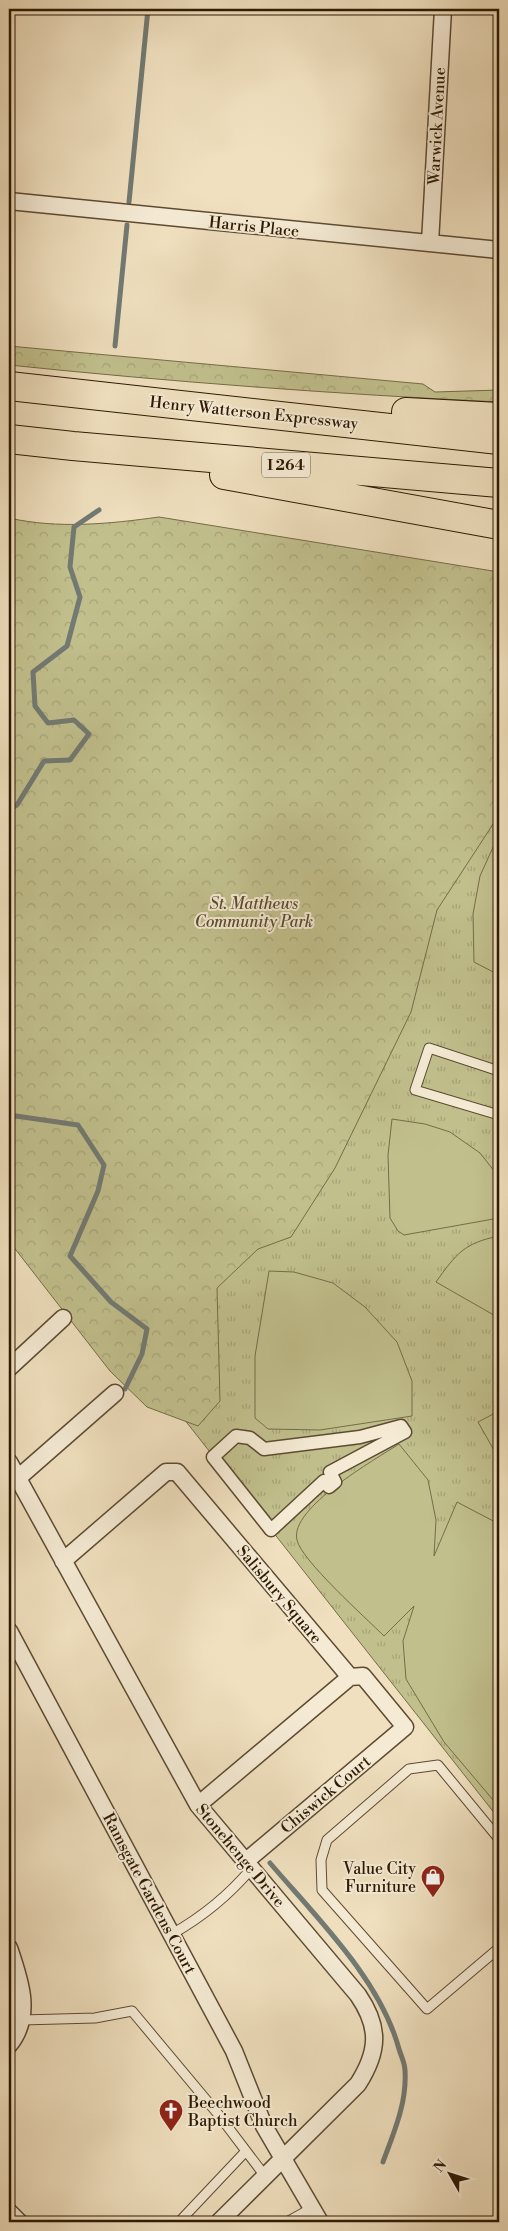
<svg xmlns="http://www.w3.org/2000/svg" width="508" height="2231" font-family="'Libre Bodoni',serif">
	<style>
		.grass { fill: url(#grass-tufts); stroke: #766c48 }
		.forest { fill: url(#forest-crowns); stroke: #766c48 }
		.pitch { fill: #c1c08d; stroke: #766c48 }
		.lines { fill: none; stroke-linecap: round; stroke-linejoin: round }
		.stream { stroke: #727a73; stroke-width: 5 }
		.service-casing { stroke: #5d4b32; stroke-width: 11 }
		.pedestrian-casing { stroke: #5d4b32; stroke-width: 15 }
		.minor-casing { stroke: #5d4b32; stroke-width: 19 }
		.motorway-casing { stroke: #2c1903; stroke-width: 30 }
		.service { stroke: #f5ebd5; stroke-width: 9 }
		.pedestrian { stroke: #f5ebd5; stroke-width: 12 }
		.minor { stroke: #f5ebd5; stroke-width: 16 }
		.motorway { stroke: #f0e0bf; stroke-width: 28 }
		.labels { text-anchor: middle; stroke-width: 4; stroke-linejoin: round; paint-order: stroke }
		.shield { fill: #f5ebd5; stroke: #685842; stroke-width: 1 }
		.shield-label { font-size: 15px; font-weight: bold; fill: #2c1903 }
		.street-label { font-size: 16px; fill: #2c1903; stroke: #f5ebd5 }
		.park-label { font-size: 16px; font-style: italic; fill: #594b2c; stroke: #f5ebd5 }
		.poi-label { font-size: 16px; fill: #2c1903; stroke: #f5ebd5; text-anchor: end }
	</style>
	<defs>
		<pattern id="grass-tufts" width="24" height="20" patternUnits="userSpaceOnUse" patternTransform="scale(1.25)"><rect width="24" height="20" fill="#c1c08d"/><path d="M3 7l-1-3M5 7V3M7 7l1-3M15 17l-1-3M17 17v-4M19 17l1-3" fill="none" stroke="#a6a478"/></pattern>
		<pattern id="forest-crowns" width="20" height="18" patternUnits="userSpaceOnUse" patternTransform="scale(1.25)"><rect width="20" height="18" fill="#c1c08d"/><path d="M2 6a3 3 0 1 1 6 0M12 15a3 3 0 1 1 6 0" fill="none" stroke="#a6a478"/></pattern>
	</defs>
	<rect width="100%" height="100%" fill="#f0e0bf"/>
	<filter id="stains"><feTurbulence type="fractalNoise" baseFrequency=".004" numOctaves="4"/><feColorMatrix values="0 0 0 0 .2 0 0 0 0 .09 0 0 0 0 .02 0 0 0 .5 -.17"/></filter>
	<radialGradient id="worn" r=".72"><stop offset=".6" stop-color="#630" stop-opacity="0"/><stop offset="1" stop-color="#630" stop-opacity=".3"/></radialGradient>
	<path class="grass" d="M9,533L499,582V1819L169,1400L108,1342L9,1241Z"/>
	<path class="forest" d="M9,346L423,384L435,392L499,390V402C336,394 172,382 9,365Z
		M159,517L499,572V815L437,910L411,1012L335,1168L291,1237L258,1249L217,1288L220,1401L198,1426L147,1407L110,1371L9,1241V518C58,529 109,524 159,517Z"/>
	<path class="pitch" d="M499,834V975L474,962L473,914L480,876Z
		M392,1119L425,1124L450,1132L480,1153L499,1177V1218L404,1235L398,1231L390,1218L388,1155Z
		M499,1236V1318L436,1282C456,1254 464,1243 499,1236Z
		M269,1271L294,1272L333,1283L365,1307L397,1342L412,1381V1416L320,1430L268,1429L255,1418V1356Z
		M499,1411V1450L495,1452L478,1422Z
		M399,1444L428,1480L436,1520L434,1556L457,1502L499,1524V1807L444,1742L406,1679L403,1641L414,1606L384,1636C367,1619 301,1560 297,1540C289,1508 376,1459 399,1444Z"/>
	<g class="lines">
		<path class="stream" d="M129,202L148,9
			M115,346L127,225
			M9,810L17,805L44,761L70,760L89,734L74,720L48,723L35,706L33,672L67,646L80,597L70,567L74,527L99,510
			M9,1115L78,1125L104,1165L98,1191L70,1256L111,1302L147,1329L142,1354L125,1389
			M270,1863C316,1917 380,1979 399,2049C401,2056 405,2063 405,2071C407,2103 394,2132 383,2162"/>
		<defs>
			<path id="service" d="M499,1071L429,1048L415,1090L499,1115
				M499,1839L438,1765L409,1769L327,1840L321,1860L322,1890L427,2009L499,1948
				M172,1934C202,1917 229,1895 251,1869
				M22,2020L95,2018L132,2011L218,2114L265,2176
				M179,2222L246,2151
				M287,2222L312,2208"/>
			<path id="pedestrian" d="M401,1426L405,1432L330,1472L335,1482L329,1487L324,1481L271,1530L213,1457L236,1436L250,1438L264,1449L360,1437Z"/>
			<path id="minor" d="M9,201L499,250
				M430,243L443,9
				M9,1368L63,1318
				M9,1462L198,1805L358,1995C380,2027 379,2051 358,2084L219,2222
				M18,1478L115,1393
				M63,1561L166,1472H177L350,1677L198,1805
				M9,1631L234,2051L264,2126L320,2222
				M245,1862L405,1727L363,1676L350,1677
				M9,1948C20,1980 33,2016 9,2045
				M9,2212L19,2222"/>
			<path id="motorway" d="M9,386L499,440
				M406,412L499,417
				M9,439L73,446L499,483
				M224,475L499,525"/>
		</defs>
		<use href="#service" class="service-casing"/>
		<use href="#pedestrian" class="pedestrian-casing"/>
		<use href="#minor" class="minor-casing"/>
		<use href="#motorway" class="motorway-casing"/>
		<use href="#service" class="service"/>
		<use href="#pedestrian" class="pedestrian"/>
		<use href="#minor" class="minor"/>
		<use href="#motorway" class="motorway"/>
	</g>
	<defs>
		<symbol id="shop-pin" viewBox="-11 -11 22 30"><path d="M0 17L-7.5 6A9.5 9.5 0 1 1 7.5 6Z" fill="#8f2418" stroke="#f5ebd5"/><path d="M-5-2.5h2.3a2.7 3.5 0 0 1 5.4 0H5L5.5 6h-11ZM-1.5-2.5h3a1.5 2.3 0 0 0-3 0Z" fill="#fff"/></symbol>
		<symbol id="church-pin" viewBox="-11 -11 22 30"><path d="M0 17L-7.5 6A9.5 9.5 0 1 1 7.5 6Z" fill="#8f2418" stroke="#f5ebd5"/><path d="M-1.2-6h2.4v3.5h3.3v2.4h-3.3V6h-2.4V-.1h-3.3v-2.4h3.3Z" fill="#fff"/></symbol>
	</defs>
	<g fill-rule="evenodd">
		<use href="#shop-pin" x="419" y="1863" width="28" height="38"/>
		<use href="#church-pin" x="157" y="2097" width="28" height="38"/>
	</g>
	<g class="labels">
		<rect class="shield" x="262" y="452.5" width="48" height="25" rx="4"/>
		<g class="shield-label">
			<text x="286" y="470">I 264</text>
		</g>
		<g class="street-label">
			<text transform="translate(436 126) rotate(-87)" y="6">Warwick Avenue</text>
			<text transform="translate(254 226) rotate(6)" y="6">Harris Place</text>
			<text transform="translate(254 412) rotate(6)" y="6">Henry Watterson Expressway</text>
			<text transform="translate(280 1594) rotate(50)" y="6">Salisbury Square</text>
			<text transform="translate(325 1794) rotate(-40)" y="6">Chiswick Court</text>
			<text transform="translate(241 1855) rotate(50)" y="6">Stonehenge Drive</text>
			<text transform="translate(150 1893) rotate(62)" y="6">Ramsgate Gardens Court</text>
		</g>
		<g class="park-label">
			<text x="254" y="909">St. Matthews<tspan x="254" dy="18">Community Park</tspan></text>
		</g>
		<g class="poi-label">
			<text x="416" y="1874">Value City<tspan x="416" dy="18">Furniture</tspan></text>
			<text x="188" y="2108" text-anchor="start">Beechwood<tspan x="188" dy="18">Baptist Church</tspan></text>
		</g>
	</g>
	<rect width="508" height="2231" fill="none" stroke="#f0e0bf" stroke-width="30"/>
	<rect x="10" y="10" width="488" height="2211" fill="none" stroke="#2c1903" stroke-width="2.5"/>
	<rect x="15" y="15" width="478" height="2201" fill="none" stroke="#2c1903"/>
	<g transform="translate(450 2174) rotate(309)" stroke="#f5ebd5" stroke-width="4" paint-order="stroke">
	<path d="M0-4L9 19L0 12L-9 19Z" fill="#2c1903"/>
	<text y="-8" font-size="14" font-weight="bold" text-anchor="middle" fill="#2c1903">N</text>
	</g>
	<rect width="100%" height="100%" filter="url(#stains)"/>
	<rect width="100%" height="100%" fill="url(#worn)"/>
</svg>
